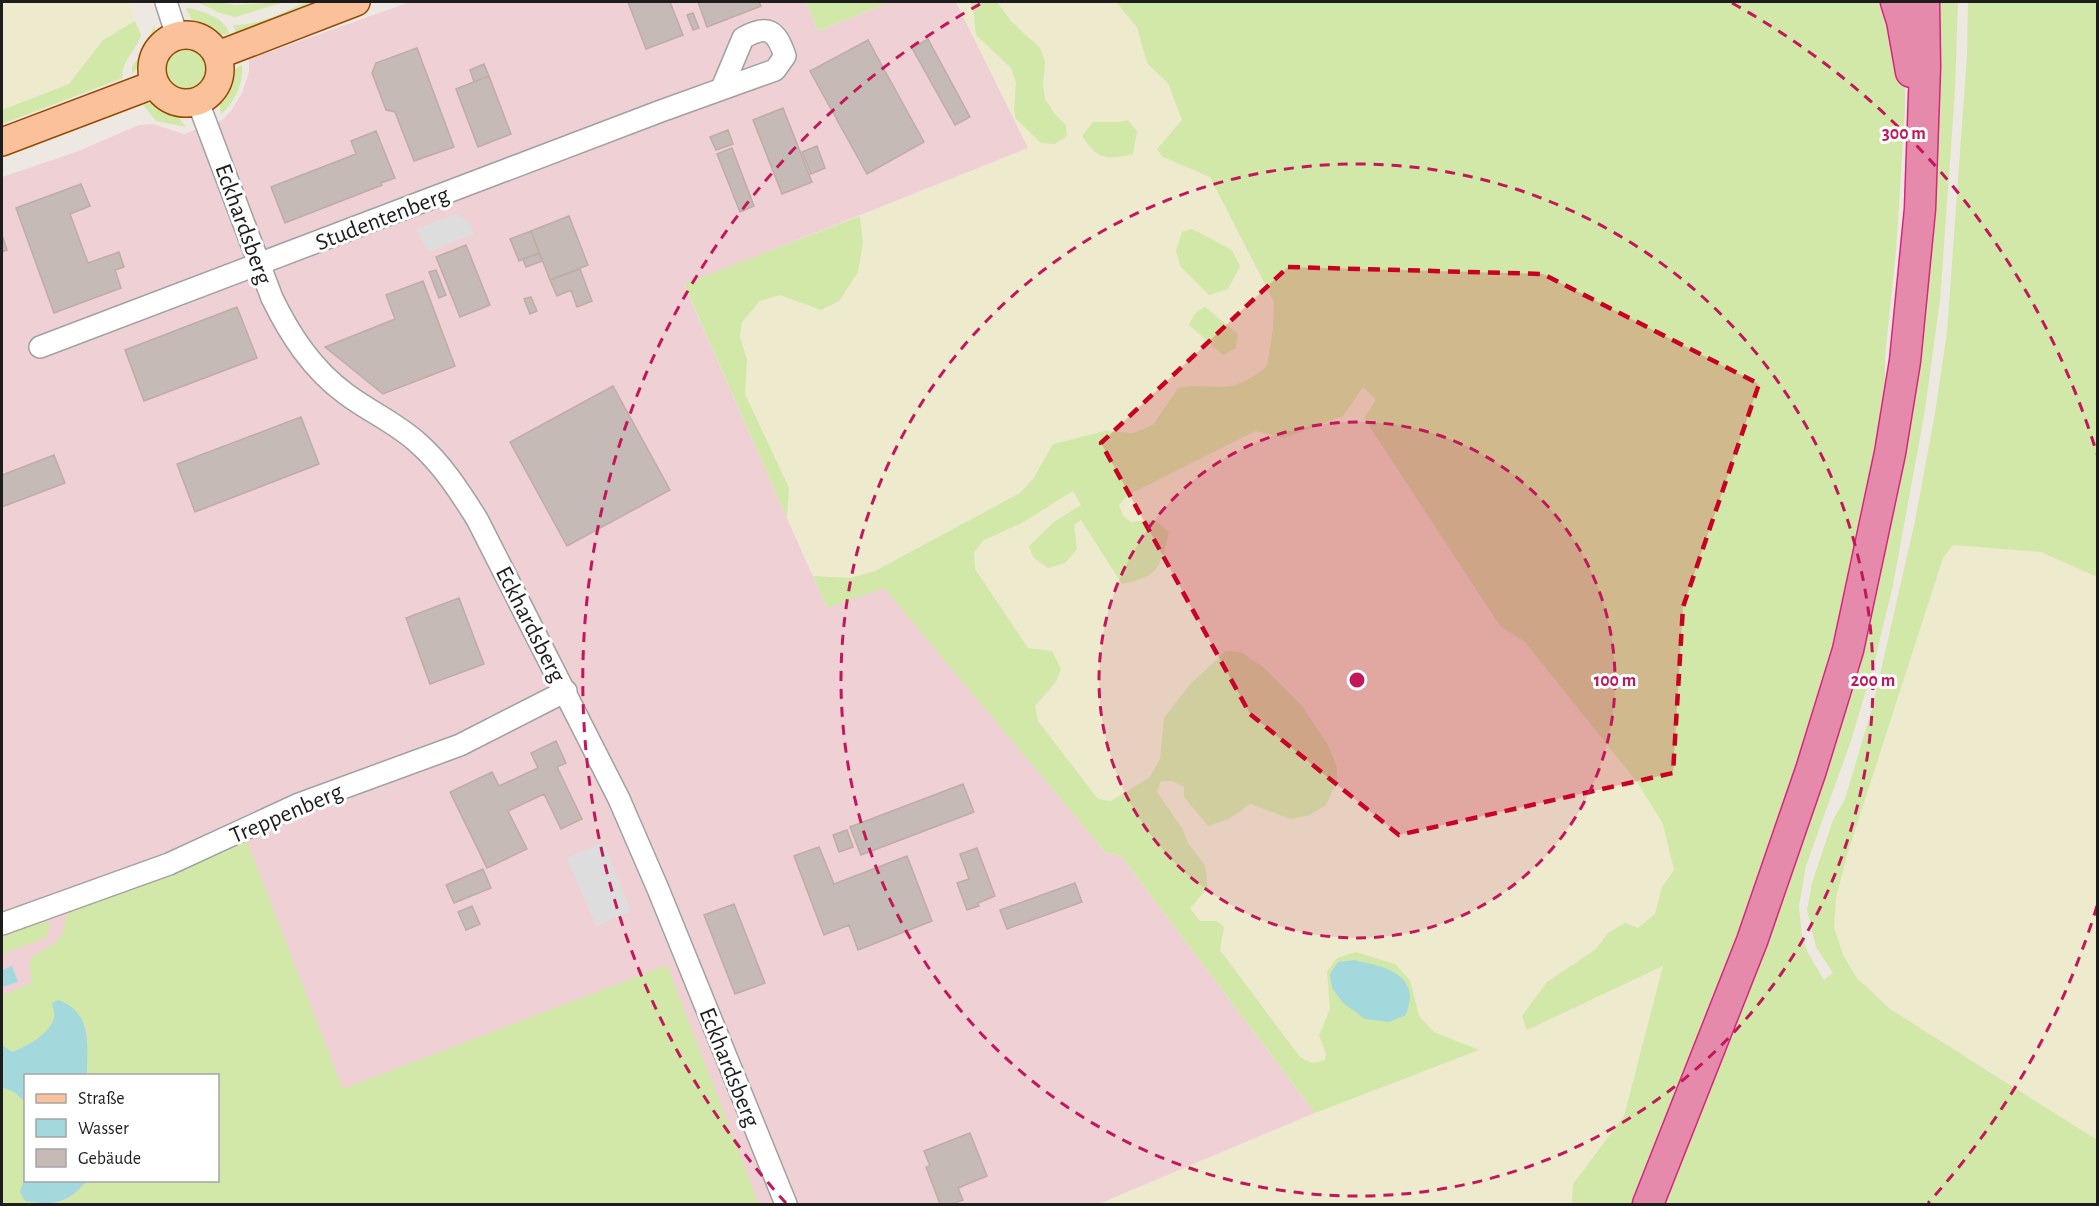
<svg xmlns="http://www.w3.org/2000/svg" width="2099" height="1206" font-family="'Alegreya Sans',sans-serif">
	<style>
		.commercial { fill: #efd1d5; fill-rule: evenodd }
		.farmland { fill: #edeace }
		.grass { fill: #d2e8a8 }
		.parking { fill: #ddd }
		.water { fill: #a3d8dc }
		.building { fill: #c5bab6; stroke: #bfaca5; stroke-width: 1.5 }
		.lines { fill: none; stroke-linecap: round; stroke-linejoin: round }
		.minor-casing { stroke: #a1a1a1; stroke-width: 24 }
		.major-casing { stroke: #944b01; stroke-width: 30 }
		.highway-casing { stroke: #d6257f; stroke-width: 33 }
		.minor { stroke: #fff; stroke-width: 21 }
		.major { stroke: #fbc19b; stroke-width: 27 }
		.highway { stroke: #e58aaa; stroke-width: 30 }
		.marked { fill: #c80223; fill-opacity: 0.2; stroke: #c80223; stroke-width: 4.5; stroke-dasharray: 12 8; stroke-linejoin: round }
		.ring { fill: none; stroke: #c2185b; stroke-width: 3; stroke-dasharray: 10 8 }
		.labels { text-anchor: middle; stroke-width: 6; stroke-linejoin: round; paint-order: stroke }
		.street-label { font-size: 24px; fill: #1d1d1d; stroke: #fff }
		.centre { fill: #c2185b; stroke: #fff; stroke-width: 3 }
		.ring-label { font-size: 18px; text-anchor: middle; font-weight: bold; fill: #c2185b; stroke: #fff; stroke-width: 6; stroke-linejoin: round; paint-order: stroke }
	</style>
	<rect width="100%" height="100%" fill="#eee8e2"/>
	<path class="commercial" d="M410,2H806L818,31L890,2H956L1029,148L684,285L827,608L884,587L1106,853L1121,856L1315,1113L1099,1204H2V177L76,152L139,125L153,124L184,134L222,120L231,111L242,93L249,72V59ZM26,1076H218V1180H26Z"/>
	<path class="farmland" d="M2,2H130L135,21L103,40L69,84L2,110Z
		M956,2H970L973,9L976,35L1011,68L1016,82L1014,110L1067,136L1066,125L1055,114L1045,99L1043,85L1045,61L1040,48L1011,21L997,2H1116L1137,27L1147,63L1168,83L1182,120L1163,157L1210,177L1274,302L1273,328L1267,366L1250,380L1223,387L1194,385L1178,388L1153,425L1133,433L1105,431L1053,444L1033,479L1020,493L875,571L851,578L813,576L787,518L789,488L745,394L747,360L740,336L742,322L760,301L780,295L821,310L863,243L860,216L1028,148Z
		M1363,387L1376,400L1364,419L1500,626L1525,641L1637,782L1663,824L1674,870L1662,887L1655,914L1638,928L1608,933L1596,949L1547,982L1528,1030L1663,966L1624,1116L1573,1184L1572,1204H1099L1315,1113L1478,1050L1434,1033L1419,1016L1410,980L1327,972L1330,1009L1319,1035L1326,1054L1325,1061L1312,1063L1300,1057L1220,950L1217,921H1200L1190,908L1208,888L1205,865L1188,843L1182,828L1157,792L1161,781H1172L1184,787L1229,819L1250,804L1291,819L1337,767L1328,745L1302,706L1165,718L1160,759L1150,777L1111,801L1098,799L1038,721L1035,706L1056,683L1061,669L1052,651L1028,648L975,569L974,552L983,540L1022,523L1073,491L1082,505L1054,522L1029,546L1033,557L1077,549L1074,524L1081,520L1122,584L1155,520L1131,522L1123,516L1119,505L1128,495L1256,431L1284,438Z
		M1953,545L2041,552L2097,577V1140L1890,1009L1857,978L1843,955L1834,927L1836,897L1848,852L1943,558Z"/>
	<path class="grass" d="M197,2H219L235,5L285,2L235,17L220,13Z
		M308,2H325L255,28L236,33L233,25C259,26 285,11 308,2Z
		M806,2H890L818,31Z
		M970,2H997L1011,21L1040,48L1045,61L1043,85L1045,99L1055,114L1066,125L1067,136L1055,144L1041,143L1016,119L1014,110L1016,82L1011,68L976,35L973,9Z
		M1116,2H1890L1905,68V110L1896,251L1885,357V417L1831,664L1760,888L1636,1204H1572L1573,1184L1624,1116L1663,966L1527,1030L1522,1016L1547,982L1596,949L1608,933L1625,923L1638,928L1655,914L1662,887L1674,870L1663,824L1637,782L1525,642L1500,626L1364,418L1376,400L1363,387L1343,416L1284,438L1255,431L1128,495L1119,505L1123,516L1131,522L1155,520L1169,532C1159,568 1161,576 1122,584L1081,520L1074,525L1077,549L1065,563L1048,568L1033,557L1029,546L1054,522L1081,505L1073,491L1022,523L984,540L974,552L975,569L1028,648L1052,651L1061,669L1056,682L1035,706L1038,721L1098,799L1111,801L1150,777L1160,759L1164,718L1191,683L1226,651L1241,652L1263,667L1302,706L1328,745L1337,767V782L1326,805L1310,815L1291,819L1250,804L1229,819L1208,826L1184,797V787L1172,781H1161L1157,792L1182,828L1188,843L1205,865L1208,888L1190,908L1200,921H1217L1224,927L1220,950L1300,1057L1312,1063L1325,1060L1326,1054L1319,1035L1330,1009L1327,972L1337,958L1356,952L1395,964L1410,980L1419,1016L1434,1032L1479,1050L1315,1113L1121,856L1106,853L884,588L827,608L813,576L851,578L875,571L1020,493L1033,479L1053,444L1105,431L1133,433L1153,425L1178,388C1193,385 1205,387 1220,387C1239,387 1254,377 1267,366L1273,328L1274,302L1210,177L1163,157L1157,149L1182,120L1168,83L1147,63L1137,27Z
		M1934,2H1958L1955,91L1940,301L1924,416L1893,585L1876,656L1852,738L1806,866L1799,906L1802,936L1808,953L1824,980L1833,973L1816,947L1807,910L1812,883L1833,820L1845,799L1873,705L1915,521L1935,413L1947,332L1967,55L1968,2H2097V577L2041,552L1953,545L1943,558L1848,852L1836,897L1834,927L1843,955L1857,978L1890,1009L2097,1140V1204H1656L1871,595Z
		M190,8C203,12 227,18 229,34C207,37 196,28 186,9Z
		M135,21L141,35C137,50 120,62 123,78L2,124V110L69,84L103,40Z
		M155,24C155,44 146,61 132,74V66L141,55Z
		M165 70a22 22 0 1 1 44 0a22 22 0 1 1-44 0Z
		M242,65C244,82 235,103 221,114C217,104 224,82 229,74C232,71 238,67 242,65Z
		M150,103C168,104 176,114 186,127L156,121L143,105Z
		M1128,120L1137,131L1133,154C1106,160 1098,160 1082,136L1093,122H1119Z
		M860,216L863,243L858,272L839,301L821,310L780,295L760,301L742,322L740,336L747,360L745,394L789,488L787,518L684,284Z
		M1192,229L1232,250L1240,266L1228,289L1209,295L1180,266L1176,251L1182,232Z
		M1205,307L1238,334L1236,348L1223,355L1189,325L1195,313Z
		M246,839L343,1089L667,965L759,1204H52C68,1200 77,1193 87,1181L218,1180V1076L87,1075V1032L81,1017L52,1003C53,1008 55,1014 54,1018C50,1035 26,1047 12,1052L2,1045V995L32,983L29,963L33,956L54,944L62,935L68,910Z
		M42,919L51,926L45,938L2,954V933Z
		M2,1087L14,1092L25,1102V1175L23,1179L25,1201L41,1204H2Z"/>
	<path class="parking" d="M456,214L468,221L474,234L429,252L416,229Z
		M603,842L631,911L596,926L567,858Z"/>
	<path class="water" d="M1354,960C1374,965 1409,969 1410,997C1410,1003 1407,1010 1406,1015L1389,1022L1365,1019L1343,1003L1332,988L1330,974L1338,962Z
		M12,966L18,982L2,987V970Z
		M58,1000C93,1012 87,1045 87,1075L26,1076L25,1102L14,1092L2,1087V1045L12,1052C26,1047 50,1034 54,1018C55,1014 53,1007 52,1003Z
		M25,1175L26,1180L87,1181C68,1203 54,1206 25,1201L20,1192Z"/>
	<path class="building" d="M628,2H670L683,35L646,49Z
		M698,2H759L761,6L707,27Z
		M693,13L699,28L693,30L687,15Z
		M928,39L970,117L955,125L912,48Z
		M868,40L924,142L867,174L810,71Z
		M417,48L454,147L414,161L395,112L386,110L372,73L376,63Z
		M484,64L489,76L474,82L470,70Z
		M489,76L511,134L478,147L456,89Z
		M783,108L812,182L782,194L753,120Z
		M728,130L733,144L716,150L710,137Z
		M376,131L395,178L381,183L382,185L285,223L271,187L356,154L351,141Z
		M817,146L825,168L811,174L802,152Z
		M732,148L754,206L740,212L717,154Z
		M81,184L90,206L70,214L88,263L119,252L124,267L115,270L121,288L54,313L16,208Z
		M569,216L588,265L550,280L531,231Z
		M531,231L539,253L519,261L510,239Z
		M2,235L7,250L2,252Z
		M466,245L490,305L460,317L436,257Z
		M539,253L542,261L526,267L523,259Z
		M580,269L592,301L577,307L571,290L557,296L550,280Z
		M436,270L446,295L439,298L429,272Z
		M423,281L455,366L383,394L325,347L395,319L386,295Z
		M531,297L537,311L530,314L524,299Z
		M237,307L257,358L144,401L125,350Z
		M613,386L670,490L567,546L510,442Z
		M301,417L319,464L195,512L177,464Z
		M54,455L65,483L2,507V475Z
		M459,598L484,664L430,684L406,618Z
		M556,741L566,763L557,767L582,819L561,829L544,794L508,811L527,849L487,868L450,792L492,772L499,786L538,768L531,753Z
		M963,784L974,812L861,855L850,827Z
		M847,830L853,847L839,852L833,835Z
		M819,847L834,884L907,856L932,921L858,950L849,925L824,935L794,856Z
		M977,848L995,896L978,903L979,906L967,910L957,883L969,879L960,854Z
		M483,869L491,888L454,903L446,885Z
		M1075,883L1082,902L1007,929L1000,910Z
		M734,904L765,983L735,994L704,915Z
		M472,906L480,924L466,930L458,912Z
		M970,1133L987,1176L958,1188L963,1200L952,1204H940L926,1167L930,1166L924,1151Z"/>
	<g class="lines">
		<defs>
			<path id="minor" d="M166,2L177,36
				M198,102L272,298C290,335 312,369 346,394C370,412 396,423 418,443C442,464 460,492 477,519L619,799L658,889L786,1204
				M40,347L661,111L775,70L785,56C776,30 768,24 743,38L722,88
				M2,924L169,864L299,804L460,745L566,691"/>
			<path id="major" d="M152 69a34 34 0 1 1 68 0a34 34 0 1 1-68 0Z
				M218,55L356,2
				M2,142L155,84"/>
			<path id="highway" d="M1896,2L1902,21L1911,72
				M1648,1204L1752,941L1811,770L1848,650L1890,453L1905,361L1920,209L1925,67L1924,2"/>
		</defs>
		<use href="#minor" class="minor-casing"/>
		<use href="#major" class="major-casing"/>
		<use href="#highway" class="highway-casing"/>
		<use href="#minor" class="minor"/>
		<use href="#major" class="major"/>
		<use href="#highway" class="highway"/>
	</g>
	<path class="marked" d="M1288,267L1543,274L1759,384L1683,607L1673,773L1399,835L1250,714L1101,443Z"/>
	<circle cx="1357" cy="680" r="258" fill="#c2185b" fill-opacity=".12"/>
	<g class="ring">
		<circle cx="1357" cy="680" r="258"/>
		<circle cx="1357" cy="680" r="516"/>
		<path d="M2097 906A774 774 0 0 1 1928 1203M786 1203A774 774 0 0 1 982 3M1732 3A774 774 0 0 1 2097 454"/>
	</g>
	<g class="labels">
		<g class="street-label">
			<text transform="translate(382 218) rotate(-21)" y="8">Studentenberg</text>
			<text transform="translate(244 224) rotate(70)" y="8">Eckhardsberg</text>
			<text transform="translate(531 624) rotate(63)" y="8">Eckhardsberg</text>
			<text transform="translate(286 813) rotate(-23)" y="8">Treppenberg</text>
			<text transform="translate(730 1067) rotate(68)" y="8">Eckhardsberg</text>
		</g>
	</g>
	<circle cx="1357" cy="680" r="9" class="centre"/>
	<g class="ring-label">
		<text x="1904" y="139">300 m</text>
		<text x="1615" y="686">100 m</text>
		<text x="1873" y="686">200 m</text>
	</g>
	<rect width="2099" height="1206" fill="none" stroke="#1d1d1d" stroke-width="6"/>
	<rect x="24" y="1074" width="195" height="108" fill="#ffffff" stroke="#a5a5a5" stroke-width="1.5"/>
	<rect x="36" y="1094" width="30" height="9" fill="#fbc19b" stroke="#a5a5a5" stroke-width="1.5"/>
	<text x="78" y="1104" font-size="18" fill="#1d1d1d">Straße</text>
	<rect x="36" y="1119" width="30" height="18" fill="#a3d8dc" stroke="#a5a5a5" stroke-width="1.5"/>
	<text x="78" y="1134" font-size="18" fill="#1d1d1d">Wasser</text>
	<rect x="36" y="1149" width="30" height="18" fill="#c5bab6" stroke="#a5a5a5" stroke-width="1.5"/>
	<text x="78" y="1164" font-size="18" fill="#1d1d1d">Gebäude</text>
</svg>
